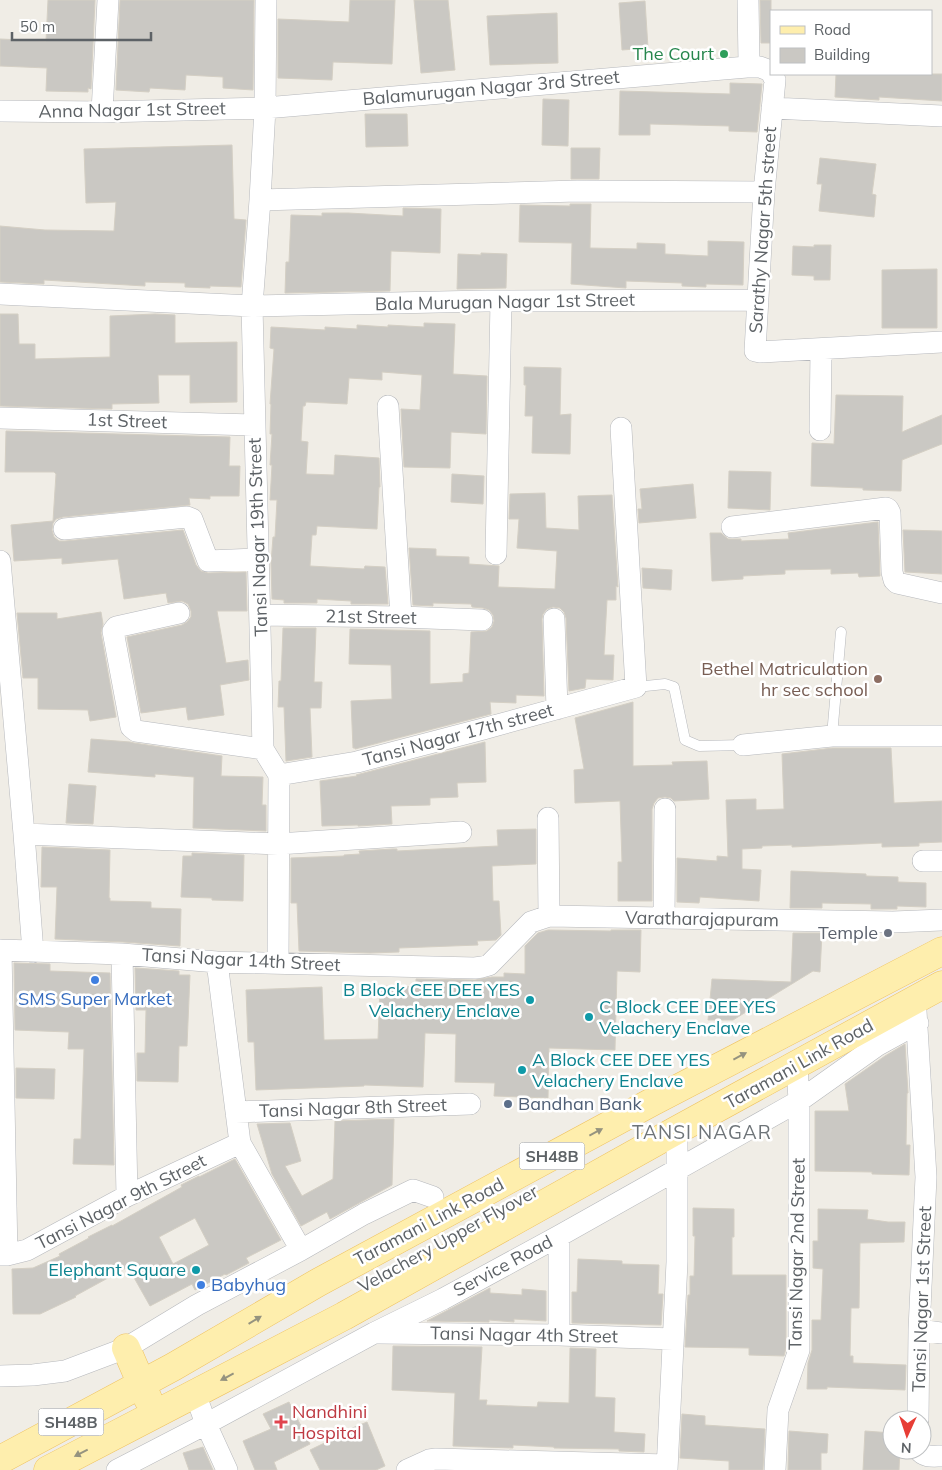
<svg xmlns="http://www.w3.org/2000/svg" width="942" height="1470" font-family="Mulish,sans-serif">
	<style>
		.building { fill: #cac8c3; stroke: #d4cfc4; fill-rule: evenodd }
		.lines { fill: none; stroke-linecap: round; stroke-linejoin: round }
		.service-casing { stroke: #b6b8bc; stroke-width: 11 }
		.minor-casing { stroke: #b6b8bc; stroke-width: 22 }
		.primary-casing { stroke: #efc25f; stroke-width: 29 }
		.service { stroke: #fff; stroke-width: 10 }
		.minor { stroke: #fff; stroke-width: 21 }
		.primary { stroke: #feeead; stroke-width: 28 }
		.oneway { fill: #95937f }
		.leisure-dot { fill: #2e9e5b; stroke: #fff; stroke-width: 2 }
		.education-dot { fill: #8d6e63; stroke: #fff; stroke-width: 2 }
		.worship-dot { fill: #6b7280; stroke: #fff; stroke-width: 2 }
		.shop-dot { fill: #3f7fe0; stroke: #fff; stroke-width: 2 }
		.culture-dot { fill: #0f9aa8; stroke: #fff; stroke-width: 2 }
		.service-dot { fill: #5c6f8a; stroke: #fff; stroke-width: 2 }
		.health-dot { fill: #e0444e; stroke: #fff; stroke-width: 2 }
		.labels { text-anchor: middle; stroke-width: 5; stroke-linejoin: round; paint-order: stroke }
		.shield { fill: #fff; stroke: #8e9194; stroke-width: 1 }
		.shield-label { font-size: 16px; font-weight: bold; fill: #5d6266 }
		.leisure-label { font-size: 18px; fill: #27864d; stroke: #fff; text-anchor: end }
		.street-label { font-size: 18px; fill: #5d6266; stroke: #fff }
		.education-label { font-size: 18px; fill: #785e54; stroke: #fff; text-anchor: end }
		.worship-label { font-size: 18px; fill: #5b616d; stroke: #fff; text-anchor: end }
		.culture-label { font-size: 18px; fill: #0d838f; stroke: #fff; text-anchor: end }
		.shop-label { font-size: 18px; fill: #366cbe; stroke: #fff }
		.service-label { font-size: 18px; fill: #4e5e75; stroke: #fff; text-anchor: start }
		.health-label { font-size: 18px; fill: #be3a42; stroke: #fff; text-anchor: start }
		.neighbourhood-label { font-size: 19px; letter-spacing: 1px; fill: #6e7478; stroke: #fff }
	</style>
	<rect width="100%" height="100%" fill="#f0ede6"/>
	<path class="building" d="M48,0H95L91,89L88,88V92L46,91L47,68L0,66V39L46,41Z
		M120,0H254L253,90L223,88V77L186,75L185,90L150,88L149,92L116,90Z
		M350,0H395L392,64L333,62L332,80L278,78V19L349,22Z
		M414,0H448L455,70L421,73Z
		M760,0H771V43H761Z
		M645,1L648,48L622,50L619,3Z
		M557,13L558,63L490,65L487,16Z
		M836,74H942V101L879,97V100L835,97Z
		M730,83L762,84L757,132L729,131V126L650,124V135H619L620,91L730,94Z
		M543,99L569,100L568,146L542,145Z
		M365,114H407L408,146L366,147Z
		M232,145L234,219L246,220L241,287L210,286V288L185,287V283L145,282V286L44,280V284L0,282V226L45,230L114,231L116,202L86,203L84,149Z
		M571,148H600L599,179H571Z
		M820,158L876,164L872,194L876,195L874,217L819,211L822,184H817Z
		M570,204H591L590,248L637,249V243L665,244V254L708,256V241L744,242L743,285L706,284V287L682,286V283L626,281V288L571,284L572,243L519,242L520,205L570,206Z
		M403,208L441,209L440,253L391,251L390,291L285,293L286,262H289L291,215L322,216V213H348L403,216Z
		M814,245H831L830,280H814V276L792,275L793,246L814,247Z
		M481,253L507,254L506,288L457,289L458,254L481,255Z
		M937,269V328H882V270Z
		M0,314H18L19,344H35V359L110,357V316L155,314L175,315V343L237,342V402L190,403V375H158L159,403L112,404V409L0,406Z
		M424,323L455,324L453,374L487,376L486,434L451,432L450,468L404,467L401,409L420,410L422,375L382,372V380L349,378L347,404L306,402L305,406H303L301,441L308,442L306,474L334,475L335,455L379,458L380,487H379L377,529L317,526L316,535H312L310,566L364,569L365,566L385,567L388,604H351V601L317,599V603H284V600L272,599L271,563L273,537H275L277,500H270L272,465H270L272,434H270L271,404H270L274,349L270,348L271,327L325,330V327L357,329V325L388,327V325L424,327Z
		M524,367L561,368L560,415L571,414L570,454L532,453L533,416H525L526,385H524Z
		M836,395L903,396L902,432L942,415V444L902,460L901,491L863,490V488L811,486L812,443L834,444Z
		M6,431L230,437L229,466H240L239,496H210V499L189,498L190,505L63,517L56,519L53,523L52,530L54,537L59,541H65L183,530L196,565L201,571L208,573L246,572L247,611H217L226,663L248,660V661L249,680L220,685L224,715L188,720L186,707L141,713L127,637L182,625L187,622L191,617V611L188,604L182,601L168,603L166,593L124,599L118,559L62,564V558L14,561L11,525L53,521L56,474L54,472H5Z
		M729,471L771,472L770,510L728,508Z
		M452,474L484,476L483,504L451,502Z
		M693,484L696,518L639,523L638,509H642L640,489Z
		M545,493L546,528L579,530L578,496L612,495L618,587L616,586V600H607L604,655H614L613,680L586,679L585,688L569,691L566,618L564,612L560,608L553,607L547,609L543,614L542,619L544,696L516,695V703L490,702L491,714L355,749V748H353L351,701L392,699L391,665L349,664L350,629L430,631V684L463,682V674L469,673L471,632L487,631L492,627L494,621L493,615L489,610L483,608L472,607L471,604L433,603V606L413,605L409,548L436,549V556L469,557V564L499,566L498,587L555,589L557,551L517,548L519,519H509L510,494Z
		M878,522L880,576L859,577L858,573L831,574V569L785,570V574L743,576V579L712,581L710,533H721L728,539H741V541L789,539L788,533Z
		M903,530L942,531V574L905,572Z
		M642,568L672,570L671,590L643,588Z
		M101,612L103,624L101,633L116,717L90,721L88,710L38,709V678H23L17,613H57V619Z
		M283,628H316L314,682H322L321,708H310L312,757L286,761L284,707H278L279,681H281Z
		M633,702V766L673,765L672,762L707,761L709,799L674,801L671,798L665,797L658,798L654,803L652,809V901H618V862H622L620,801L575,803L574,770L584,769L575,718Z
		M91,739L130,742L134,743L222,756L221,776L263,777L262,805H266V831L193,828L194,777L155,774V777L88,772Z
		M485,742L486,782L457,783L458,797L430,798V805L391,806L392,824L358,826V825L322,826L320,781L357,776L356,775Z
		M833,748H891L894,803L942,801V842L919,843V846L882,847V843L792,847V845L762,846V848L742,849V869L761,870L759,901L700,897L699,903L677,902V858L717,861V856L728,857L726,800L756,799V810L784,809L782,754Z
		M69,784L96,786L93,824L66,823Z
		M536,829V864L492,866L493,901H499L501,935L496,940L477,941L478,945L399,948V952L370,953L299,951L297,903H291V858L344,856V855L360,854L359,851L393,849H397V851L498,846L497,830Z
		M42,847L110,850L109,898H110V901L151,902V908L181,909L180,946L123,942L55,939L57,887H41Z
		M192,853L244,855L243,901L212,900V898L181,897L183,856H192Z
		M791,871L866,874V876L898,877V882L926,883V907L897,906V909H871V904L822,903V908H790Z
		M548,930L611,931V930H641L640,972L617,971L615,1050L549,1048L548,1098L494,1096L495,1083L455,1082L456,1034L425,1033L423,1087L364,1085V1086L256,1090L254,1042H248L246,990L322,987L324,1040L378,1039L380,986L416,987V979L475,980L492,977H504V973L525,974V946L538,933Z
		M793,933H822L820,972L813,971L733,1020H708L712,979L791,982Z
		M14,963L50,964V971L110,973L114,1165L73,1164L74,1139H81L84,1049H68L69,1032L15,1030Z
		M135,968L179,971V975H190L187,1046H179L178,1082L137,1081V1053H145L146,1010H136Z
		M905,1044L908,1093H907L906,1145H910L909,1175L872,1174V1172L815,1171V1111H849L845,1084L885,1056Z
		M16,1068L55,1069L54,1099L16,1098Z
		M394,1119L392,1185L330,1219L327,1212L301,1226L272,1174L257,1124L290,1123L301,1161L285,1166L302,1196L333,1179L335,1121Z
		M235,1159L281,1240L246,1258L249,1263L226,1275L225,1274L195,1290L192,1284L150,1306L128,1267L75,1296L76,1297L40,1314H13L12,1269L33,1268L60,1256L59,1254L89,1238L88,1237L112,1225V1226L182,1187L181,1185L199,1176V1177ZM195,1218L209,1245L173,1264L159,1237Z
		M693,1208L734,1209V1237H732V1275H786V1348L784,1356L749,1355V1348L685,1347L688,1295H690V1276H694L695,1236H693Z
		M818,1209L868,1210L867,1219L888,1222H905L904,1242L860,1243L859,1308H851L850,1356H853V1363L906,1365L905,1390L827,1387V1389H807L808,1363L812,1350V1320H821L823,1269L813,1268V1241H818Z
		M578,1259L622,1261V1264L659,1265L658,1294H663L661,1325L572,1323V1292H577Z
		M490,1288V1293L522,1295V1289L546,1291V1321L514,1319V1322L489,1320V1322L427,1321Z
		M393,1346L482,1347L479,1400H487L486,1405L537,1407L538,1402L569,1403L570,1348L596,1349L595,1397L615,1398L614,1432L645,1434L644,1452L619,1451V1449L554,1448V1447L513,1445V1448L453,1446L455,1393L392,1390Z
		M289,1402L310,1444L274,1462L277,1470H255L243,1441L271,1429L263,1414Z
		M682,1414L705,1416V1425L765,1429L763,1470H729V1461L680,1458Z
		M367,1422L385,1466L376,1470H320L310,1450L341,1435L340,1433Z
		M789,1431L828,1434L827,1453H821V1470H788Z
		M865,1431L892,1433V1450H900L899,1470H863Z
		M203,1447L213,1470H189L183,1453Z"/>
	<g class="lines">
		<defs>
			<path id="service" d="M636,687L665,684L674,687L685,740L699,746L743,745
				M832,736L841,632"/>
			<path id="minor" d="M266,0L265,108L260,200L252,306L263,749L279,775L278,963
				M747,67L749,62L748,0
				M772,74L775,80L764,192L755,351L760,352L942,342
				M772,108L942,116
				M0,111L102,112L265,108L747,67H760L771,71
				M102,112L108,0
				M260,200L577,191L764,192
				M0,294L252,306L485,301L758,300
				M388,406L401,617
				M0,418L254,425
				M820,430L821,350
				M732,527L886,508L888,509L890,513L892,572L894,580L897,583L942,593
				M64,529L187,517L192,519L208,561L259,559
				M496,554L501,301
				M0,561L24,834L33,952
				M179,613L116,627L113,631L131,727L136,731L263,749
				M260,615L401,617L482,620
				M554,619L557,709
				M743,745L832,736H942
				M279,775L357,762L483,729L636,687L621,428
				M548,818L549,916
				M24,834L278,844L461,832
				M923,861H942
				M664,918L665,809
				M0,950L122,954L217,962L475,968L482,967L489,965L531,922L549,916L893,922L942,920
				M1,950L7,1255
				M122,954L127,1196
				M217,962L240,1143L301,1250
				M916,1011L926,1177L919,1330L918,1420
				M236,1112L470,1104
				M0,1255H7L27,1250L127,1196L240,1143
				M919,1330L942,1333
				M379,1333L559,1335L673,1339
				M559,1335V1236
				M0,1376L33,1375L65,1371L126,1348L197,1305L301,1250L364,1214L413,1190L433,1197
				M195,1393L206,1424L227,1470
				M919,1450C924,1458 934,1456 942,1456
				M117,1470L206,1424L374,1333L443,1299L559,1236L799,1101L878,1045L918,1023
				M407,1470L429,1460L436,1459L667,1465
				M667,1470L677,1262V1130
				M775,1470L778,1410L799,1350V1101L797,1065"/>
			<path id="primary" d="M126,1348L148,1399
				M0,1460L173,1367L319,1282L652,1102L942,951
				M48,1470L344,1316L677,1130L942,985"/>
		</defs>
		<use href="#service" class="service-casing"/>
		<use href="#minor" class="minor-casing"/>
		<use href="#primary" class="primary-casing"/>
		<use href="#service" class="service"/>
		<use href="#minor" class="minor"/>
		<use href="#primary" class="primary"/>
	</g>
	<defs><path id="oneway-solid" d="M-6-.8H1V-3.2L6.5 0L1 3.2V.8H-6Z" transform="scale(1.25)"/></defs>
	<g class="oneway">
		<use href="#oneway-solid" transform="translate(740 1056) rotate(-28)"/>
		<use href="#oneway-solid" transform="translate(596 1132) rotate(-28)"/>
		<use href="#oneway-solid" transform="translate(255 1320) rotate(-31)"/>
		<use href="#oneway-solid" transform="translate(227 1377) rotate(152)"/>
		<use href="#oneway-solid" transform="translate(81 1453) rotate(153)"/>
	</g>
	<circle class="leisure-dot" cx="724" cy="54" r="5"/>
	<circle class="education-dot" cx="878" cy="679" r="5"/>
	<circle class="worship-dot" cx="888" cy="933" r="5"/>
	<g class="shop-dot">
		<circle cx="95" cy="980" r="5"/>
		<circle cx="201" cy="1285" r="5"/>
	</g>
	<g class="culture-dot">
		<circle cx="530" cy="1000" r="5"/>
		<circle cx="589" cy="1017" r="5"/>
		<circle cx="522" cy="1070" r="5"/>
		<circle cx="196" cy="1270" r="5"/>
	</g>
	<circle class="service-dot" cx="508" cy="1104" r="5"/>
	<path class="health-dot" d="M278.5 1414.5h5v5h5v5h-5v5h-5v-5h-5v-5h5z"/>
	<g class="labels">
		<g class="shield">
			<rect x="519.5" y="1142.5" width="65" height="27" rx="4"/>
			<rect x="38.5" y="1408.5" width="65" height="27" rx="4"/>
		</g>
		<g class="shield-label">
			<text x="552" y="1162">SH48B</text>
			<text x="71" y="1428">SH48B</text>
		</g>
		<g class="leisure-label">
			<text x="714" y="60">The Court</text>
		</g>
		<g class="street-label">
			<text transform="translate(491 88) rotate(-5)" y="6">Balamurugan Nagar 3rd Street</text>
			<text transform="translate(132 110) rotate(-1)" y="6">Anna Nagar 1st Street</text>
			<text transform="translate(763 230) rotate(-86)" y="6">Sarathy Nagar 5th street</text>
			<text transform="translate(505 302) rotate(-1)" y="6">Bala Murugan Nagar 1st Street</text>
			<text transform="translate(127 421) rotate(2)" y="6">1st Street</text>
			<text transform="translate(258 537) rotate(-92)" y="6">Tansi Nagar 19th Street</text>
			<text transform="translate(371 617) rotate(1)" y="6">21st Street</text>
			<text transform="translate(458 735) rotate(-15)" y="6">Tansi Nagar 17th street</text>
			<text transform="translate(702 919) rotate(1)" y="6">Varatharajapuram</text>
			<text transform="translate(241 960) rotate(3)" y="6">Tansi Nagar 14th Street</text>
			<text transform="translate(799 1064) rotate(-29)" y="6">Taramani Link Road</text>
			<text transform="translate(353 1108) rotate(-2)" y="6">Tansi Nagar 8th Street</text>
			<text transform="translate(121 1202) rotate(-27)" y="6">Tansi Nagar 9th Street</text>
			<text transform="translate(429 1222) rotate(-28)" y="6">Taramani Link Road</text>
			<text transform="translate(448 1239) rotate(-29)" y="6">Velachery Upper Flyover</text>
			<text transform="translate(797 1254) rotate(-89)" y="6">Tansi Nagar 2nd Street</text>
			<text transform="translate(503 1266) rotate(-28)" y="6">Service Road</text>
			<text transform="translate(922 1299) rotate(-88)" y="6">Tansi Nagar 1st Street</text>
			<text transform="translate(524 1335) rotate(1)" y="6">Tansi Nagar 4th Street</text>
		</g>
		<g class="education-label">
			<text x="868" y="675">Bethel Matriculation<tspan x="868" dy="21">hr sec school</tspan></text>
		</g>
		<g class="worship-label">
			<text x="878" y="939">Temple</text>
		</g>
		<g class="culture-label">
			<text x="520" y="996">B Block CEE DEE YES<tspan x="520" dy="21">Velachery Enclave</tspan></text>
			<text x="599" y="1013" text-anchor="start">C Block CEE DEE YES<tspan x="599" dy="21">Velachery Enclave</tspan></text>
			<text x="532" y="1066" text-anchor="start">A Block CEE DEE YES<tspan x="532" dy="21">Velachery Enclave</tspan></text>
			<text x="186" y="1276">Elephant Square</text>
		</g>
		<g class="shop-label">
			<text x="95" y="1005">SMS Super Market</text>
			<text x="211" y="1291" text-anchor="start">Babyhug</text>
		</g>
		<g class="service-label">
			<text x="518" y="1110">Bandhan Bank</text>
		</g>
		<g class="health-label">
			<text x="292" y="1418">Nandhini<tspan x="292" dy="21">Hospital</tspan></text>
		</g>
		<g class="neighbourhood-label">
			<text x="702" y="1139">TANSI NAGAR</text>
		</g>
	</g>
	<rect x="770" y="10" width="162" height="65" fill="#ffffff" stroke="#bec0c2"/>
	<rect x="780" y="26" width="25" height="8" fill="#feeead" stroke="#bec0c2"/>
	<text x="814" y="35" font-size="15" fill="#5d6266">Road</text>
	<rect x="780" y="48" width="25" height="15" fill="#cac8c3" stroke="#bec0c2"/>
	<text x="814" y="60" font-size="15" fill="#5d6266">Building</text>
	<g transform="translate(907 1435) rotate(183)"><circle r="24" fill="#ffffff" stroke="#bec0c2"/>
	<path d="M0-4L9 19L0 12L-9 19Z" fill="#e73d35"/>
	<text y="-8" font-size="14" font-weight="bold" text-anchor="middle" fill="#5d6266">N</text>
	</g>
	<path d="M12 32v8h139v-8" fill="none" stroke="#5d6266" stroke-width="2.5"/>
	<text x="20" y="32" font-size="15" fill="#5d6266" stroke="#ffffff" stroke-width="4" paint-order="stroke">50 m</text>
</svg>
